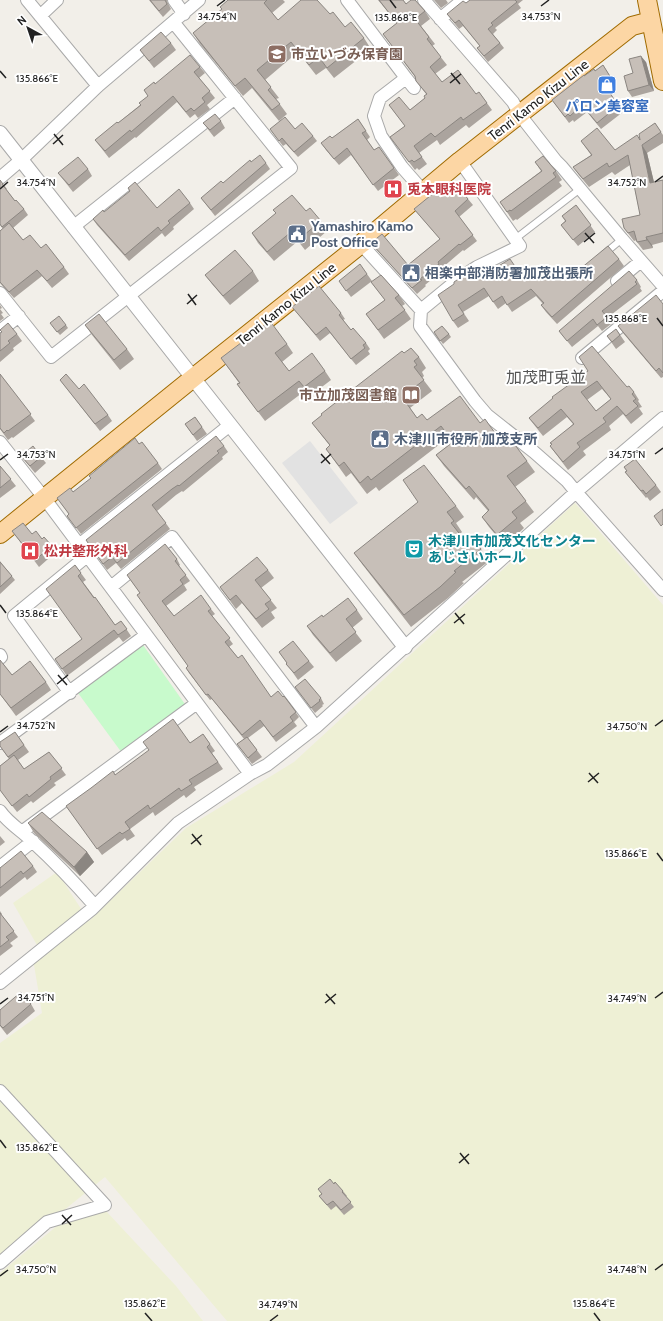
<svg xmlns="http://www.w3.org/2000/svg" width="663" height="1321" font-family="Cabin,'Noto Sans JP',sans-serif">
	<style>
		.farmland { fill: #eef0d5 }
		.park { fill: #c8facc }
		.parking { fill: #e2e2e2 }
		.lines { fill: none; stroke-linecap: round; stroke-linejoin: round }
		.service-casing { stroke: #a9a9a9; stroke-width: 8 }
		.minor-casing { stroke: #a9a9a9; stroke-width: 14 }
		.tertiary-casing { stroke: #a9a9a9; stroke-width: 16 }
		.primary-casing { stroke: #a06b00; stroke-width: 20 }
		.service { stroke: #fff; stroke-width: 6 }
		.minor { stroke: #fff; stroke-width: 12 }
		.tertiary { stroke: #fff; stroke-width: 14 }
		.primary { stroke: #fcd6a4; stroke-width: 18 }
		.wall { fill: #aba49e; fill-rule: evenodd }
		.shaded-wall { fill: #8b8681 }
		.building { fill: #c7bfb8; stroke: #8b8681; fill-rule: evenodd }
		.ticks { fill: none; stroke: #222; stroke-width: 1.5 }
		.labels { text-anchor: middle; stroke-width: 4; stroke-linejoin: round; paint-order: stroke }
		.education-label { font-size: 14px; font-weight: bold; fill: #785e54; stroke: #fff; text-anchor: start }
		.street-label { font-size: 14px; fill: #222; stroke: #fff }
		.shop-label { font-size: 14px; font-weight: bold; fill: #366cbe; stroke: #fff }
		.health-label { font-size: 14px; font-weight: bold; fill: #be3a42; stroke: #fff; text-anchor: start }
		.service-label { font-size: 14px; font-weight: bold; fill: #4e5e75; stroke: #fff; text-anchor: start }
		.culture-label { font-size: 14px; font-weight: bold; fill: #0d838f; stroke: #fff; text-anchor: start }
		.quarter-label { font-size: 16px; fill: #555; stroke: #fff }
		.ticks-label { font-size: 10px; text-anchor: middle; fill: #222; stroke: #fff; stroke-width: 4; stroke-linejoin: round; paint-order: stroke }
	</style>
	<rect width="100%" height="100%" fill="#f2efe9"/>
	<path class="farmland" d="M575,503L663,605V1321H227L105,1177L0,1262V1043L42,1013L33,959L41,952L13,903L57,872L89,921L186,828L294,762Z
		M81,1206L106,1211L176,1286L203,1321H0V1273Z"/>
	<path class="park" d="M143,645L187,707L122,753L78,693Z"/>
	<path class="parking" d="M310,441L358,503L330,524L282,463Z"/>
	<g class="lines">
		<defs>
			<path id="service" d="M515,239L580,189
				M604,254L622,239"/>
			<path id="minor" d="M27,0L98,86
				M174,0L184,14
				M347,0L406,78L414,88
				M424,0L513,102L520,115L556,161L562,167L622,239L663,286
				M40,16L57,0
				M440,19L463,0
				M406,78L380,98L374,116L381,136L402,167L423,191
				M0,178L21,160L98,86L199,0
				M73,227L235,98
				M361,244L421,310L420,326L475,401L487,415L534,452L567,481L576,492L663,418
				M617,281L641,261
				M0,293L51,357L291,168L174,23
				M421,310L460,278L477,267L520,246L460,161
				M0,331L19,316
				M582,358L663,291
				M0,442L45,499L250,774
				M79,545L230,425
				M111,587L172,537L316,727
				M0,655L1,657L0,658
				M70,693L14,616L87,556
				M0,743L146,635
				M0,811C8,823 22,831 32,841C55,862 75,883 95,906
				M23,831L197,703
				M0,867L33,841
				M0,983L92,909L178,823L250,774L267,765L316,727L576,492L663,590
				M0,1091L105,1205L47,1222L0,1263"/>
			<path id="tertiary" d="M0,133L405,647"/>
			<path id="primary" d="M647,0L663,81
				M0,534L193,378L361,244L460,161L632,26L651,21"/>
		</defs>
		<use href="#service" class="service-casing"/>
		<use href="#minor" class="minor-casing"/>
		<use href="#tertiary" class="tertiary-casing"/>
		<use href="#primary" class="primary-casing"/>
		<use href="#service" class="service"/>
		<use href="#minor" class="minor"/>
		<use href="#tertiary" class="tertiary"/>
		<use href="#primary" class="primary"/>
	</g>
	<path class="wall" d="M149,0H167V1L171,9L163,17Z
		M228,0H283L285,2L272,13L278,20L330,14L345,27L364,38L371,49L334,78L326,68L316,75L298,52L265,80L279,98L276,99L287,114L279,121L252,88L243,96L200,44L193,33L222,10Z
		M378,0H403L406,4L425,11L430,19L421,26L435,44L432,46L447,65L435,74L442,82L476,94L479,92L492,110L469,128L466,125L440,145L437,140L419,153L427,164L419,170L417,168L415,170L390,137L405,126L389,105L410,110L425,98L426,94L416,81L415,77L383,34L397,23Z
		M434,0H446L448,3L441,8Z
		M470,0H523L518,4L521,8L495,28L497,30L493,34L504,48L488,62L477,48L480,46L463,26L459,29L447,14L466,3Z
		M171,43L176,50L154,68L140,50Z
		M646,62L654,91L632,97L628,91Z
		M603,65L616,85L608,90L623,112L601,129L587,112L574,122L573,120L569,123L552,100L584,76L595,71Z
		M200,67L205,73L199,78L215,98L207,105L210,109L198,118L195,114L190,118L177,102L136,138L135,137L109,158L95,140L118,123L140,105L148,96L144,90L155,84Z
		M358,119L370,137L367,140L374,150L379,147L399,175L378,191L351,155L339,165L326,150L321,143L332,138Z
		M221,121L225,128L214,137L203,123Z
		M655,123L663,135V143L647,153L654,182L663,180V242L652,245L653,248L643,250L637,242V240L634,241L624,228L640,215L630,165L615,175L612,172L589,187L579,175L573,167L591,155L581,141L615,150L640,139Z
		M270,129H295L313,136L317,141L298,157L286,144L283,146Z
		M535,162L556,171L562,180L559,182L562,186L517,220L516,219L513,221L500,202L541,171Z
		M266,163L270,169L215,216L201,198L223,183Z
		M88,169L92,176L73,192L58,173Z
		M0,180L7,189H6L15,201L24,209L28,215L13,228L23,240L41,248L64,267L69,274L52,288L42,276L14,298L0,283V231L3,229L0,225Z
		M128,188L157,208L190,203L194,209L173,227L174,229L165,237L162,233L129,261L97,225L93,219L104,212L130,192Z
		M453,191L468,199L473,205L459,217L477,241L464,251L463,250L442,268L443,270L425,285L426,286L417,294L376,249L371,243L408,265L440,239L419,215L414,209Z
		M576,205L595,232L578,246L561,225L565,221L562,216Z
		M306,211L321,221L327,231L305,250L298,241L274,261L258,243L252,233L276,213Z
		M619,259L624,266L557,324L546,312L541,305L543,304L536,296L512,312L506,303L498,309L489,296L463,312L469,321L458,328L453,321L467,276L523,278L535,273L545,271L555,274L569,278Z
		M253,271L259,281L230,305L212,284L205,275Z
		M367,274L372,281L351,297L339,281Z
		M637,280L641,287L640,288L642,291L607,318L611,324L602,331L598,326L572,347L559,331Z
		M371,282L399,295L405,304L402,306L411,319L384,339L366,314L385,300Z
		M663,304V377L661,378L623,333L618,326Z
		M0,305L2,308L0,309L3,313L1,314L4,318L0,321Z
		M292,307L341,313L345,319L343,320L351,330L366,343L370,349L368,351L370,354L356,365L330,333L320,341L297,313Z
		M66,325L68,328L60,335L52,326Z
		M85,325L127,349L134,359L120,370L92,335Z
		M616,329L625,342L616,349L607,336Z
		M434,332L449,334L451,337L443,344Z
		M0,333L17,334L22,341L13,348L14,350L0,362Z
		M287,344L293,353L282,362L289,371H325L331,380L310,396L306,390L265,421L237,384L239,383L221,358Z
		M404,353L419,357L426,368L422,372L424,376L422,378L432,391L410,408L417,418L427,420L480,423L527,461L535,472L515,487L534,512L520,523L524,528L505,546L489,527L482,517L488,511L476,497L474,500L444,466L436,455L453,442L449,437L379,491L376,487L367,494L351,473L346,477L326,449L330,446L312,423Z
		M588,371L627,387L634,392L639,400L638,401L642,407L639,408L643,414L631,424L623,414L609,426L611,430L583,451L586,455L568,470L550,446L573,424L567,417L543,436L535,426L529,418ZM602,389L611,399L596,411L587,400Z
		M0,374L35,421L13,438L12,437L8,440L0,429Z
		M60,380L79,389L108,415L112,421L100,431Z
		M195,417L207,434L197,441L185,424Z
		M139,444L158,463L162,469L81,534L67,516L69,514L57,498L73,492Z
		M224,446L228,452L222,457L223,459L183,492L182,491L176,495L157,511L170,529L121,569L116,563L107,570L86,540Z
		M21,456L41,457L46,463L35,473Z
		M0,466L16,486L0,498Z
		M624,467L656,485L661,492L650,501L647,497L646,498L625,472L627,471Z
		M456,506L464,517L456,523L462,532L460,534L466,542L481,549L489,561L462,582L464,583L448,598L411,627L362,564L354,553Z
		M12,531L32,534L42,539L52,546L56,552L39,567Z
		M177,559L180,565L179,566L190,581L184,585L187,590L166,606L174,616L211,609L215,614L212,616L233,644L229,647L271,697H283L284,696L299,717L294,722L297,726L276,742L264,726L248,738L262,757L252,764L237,744L244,739L212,699L210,700L189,673L186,668L188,666L140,593L127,575Z
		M0,561L3,565L15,580L0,594Z
		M75,565L86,580L83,582L115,625L121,621L131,636L123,642L119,637L67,676L55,659L82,639Z
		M268,570L274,578L261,588L277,608L271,612L275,618L262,628L242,603L236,609L220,587Z
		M357,610L363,619L352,628L362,641L336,662L313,635L307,626L323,617Z
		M279,652L309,661L314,667L298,680L291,670L286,664L287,663Z
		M0,660L12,675L46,682L51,690L16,716L0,694Z
		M295,687L321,698L324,704L322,705L323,706L315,713Z
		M15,732L29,752L18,760L24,769L49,752L66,775L54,783L56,785L33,803L31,801L17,812L0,790V766L9,759L0,746Z
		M203,734L215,751L212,753L223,769L194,787L196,790L186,798L184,795L155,816L153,812L130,829L135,836L127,841L125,838L102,855L66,806L115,775L190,743Z
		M28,823L87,852L94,862L80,876L34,833Z
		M0,836L5,842L0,846Z
		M33,866L37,872L27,880L25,877L0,897V868Z
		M0,911L2,914L1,915L18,937L10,943L13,946L0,956Z
		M31,1004L35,1011L7,1035L0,1026V1010Z
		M334,1184L343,1191L347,1196L346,1197L354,1207L344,1215L336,1206L331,1210L319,1196L322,1194L318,1189Z"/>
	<path class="shaded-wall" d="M641,56L646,62L654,91L649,85Z
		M642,145L647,153L656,191L650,183Z
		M646,237L652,245L653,248L647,240Z
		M87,852L94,862L80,876L74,867Z"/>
	<path class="building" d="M150,0H165L167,4L159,11Z
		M228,0H267L264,3L278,20L301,0H317L330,14L333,12L345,27L351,22L364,38L327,68L319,57L309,65L291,42L257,70L271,87L268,90L280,104L272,110L245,78L235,86L193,33L222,9L220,7Z
		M379,0H403L406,4L411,0H415L425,11L415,19L429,37L427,39L441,57L430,67L442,82L458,70L476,94L479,92L487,103L463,120L461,117L435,137L431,133L414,146L422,157L414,162L412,160L409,162L390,137L405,126L389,105L399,97L410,110L425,98L424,96L427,94L416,81L415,76L383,34L397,23Z
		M470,0H515L517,2L491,23L493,25L488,29L500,43L484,56L477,48L480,46L459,20L455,23L447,14L463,1L466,3Z
		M161,32L171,43L149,61L140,50Z
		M190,55L200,67L194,72L210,91L202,98L205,102L194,111L191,108L186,112L173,96L131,132L130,130L105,151L95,140L117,122L118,123L141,105L139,103L148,96L144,90L154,82L155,84Z
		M641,56L649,85L628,91L624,76L633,73L629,59Z
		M603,65L611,78L604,83L618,106L597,123L582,105L570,116L568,114L565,117L552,100L584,75V76L594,69L595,71Z
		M215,114L221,121L210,130L203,123Z
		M285,117L295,129L302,123L313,136L294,152L282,138L279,141L270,129Z
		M358,119L366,131L362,133L374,150L379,147L394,168L373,185L347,148L334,159L321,143L330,136L332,138Z
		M655,123L661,132L642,145L650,183L663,180V233L646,237L647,240L637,242L634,231L628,233L624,228L622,219L640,215L628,155L609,167L607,163L583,179L573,167L592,155L581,141L597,128L615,150L637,135L640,140L639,134Z
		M260,155L266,163L211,210L201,198L221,181L223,183L250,160L251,162Z
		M543,156L556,171L553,173L556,177L511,211L510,210L507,212L500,202L542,171L535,162Z
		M78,157L88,169L69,185L58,173Z
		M0,180L3,184H2L15,201L16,200L24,209L2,227L0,224Z
		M135,182L157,208L179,189L190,203L168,221L170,223L161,231L158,227L125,255L93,219L103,210L104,212L130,191L128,188Z
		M446,183L453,191L458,187L468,199L455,211L473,235L460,245L459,244L438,262L439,264L420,279L422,280L412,288L371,243L382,234L408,265L440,239L414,209Z
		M292,195L306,211L310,208L321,221L298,240L291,232L267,252L252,233L276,213L273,210Z
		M576,205L591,225L573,240L561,225L566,221L562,216Z
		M9,223L23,240L30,235L41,248L46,244L64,267L47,281L37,270L9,292L0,282V231Z
		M608,246L619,259L552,317L541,305L544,303L531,289L507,305L502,296L493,302L484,288L458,305L464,314L453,321L438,295L454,284V282L466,274L467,276L477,269L482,276L510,259L523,278L533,270L535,273L542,268L545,271L549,268L555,274L562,269L569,278Z
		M235,250L253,271L223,296L205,275Z
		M360,264L367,274L346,291L339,281Z
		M629,271L637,280L635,282L637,284L602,311L607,317L597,325L593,319L567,341L559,331Z
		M381,275L399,295L395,298L405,310L378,330L366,314L385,300L371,282Z
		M319,286L341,313L339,315L351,330L353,328L366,343L363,345L365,348L351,359L326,327L316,335L292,307Z
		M656,295L663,304V373L659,368L656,371L618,326Z
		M99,314L127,349L114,360L85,325Z
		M59,316L66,325L57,332L50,323Z
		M270,321L287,344L275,353L289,371L312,353L325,371L304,387L299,381L258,412L237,384L240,383L221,358Z
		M8,323L17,334L8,341L10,343L0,351V333L2,332L0,330Z
		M442,326L449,334L440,341L434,332Z
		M616,329L620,335L612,342L607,336Z
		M592,346L627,387L629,386L634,392L632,394L636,399L633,401L638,406L626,416L617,406L603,418L606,422L577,443L580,447L563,462L550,446L552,444L550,443L574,424L561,409L538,428L529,418L553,398L552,397L588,371L579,357ZM597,381L611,399L596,411L581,392Z
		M411,348L419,357L414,361L417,365L414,367L424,380L402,397L417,418L422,414L427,420L460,396L480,423L485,419L500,440L507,435L509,437L527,461L507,476L526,501L512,512L517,518L497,535L482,517L489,510L469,486L466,489L436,455L453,442L441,426L371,480L368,476L360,483L344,462L339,466L326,449L330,445L312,423L322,415L321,414L402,351L404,353Z
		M0,374L31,414L8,431L7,430L4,433L0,428Z
		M66,374L79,389L84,384L108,415L95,424L60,380Z
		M195,417L202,427L193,435L185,424Z
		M216,436L224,446L217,451L219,453L179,486L178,485L172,489L152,505L166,523L117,563L112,557L103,564L86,540Z
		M135,438L139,444L142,442L158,463L76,528L67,516L69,514L57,498L70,488L73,492L91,478L89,476Z
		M33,446L41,457L30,466L21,456Z
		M635,459L656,485L646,494L643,490L641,491L625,472L627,471L624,467Z
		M424,465L456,506L447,512L454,521L451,523L466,542L472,537L481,549L454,571L456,572L440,587L404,615L354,553L418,502L403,480Z
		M0,466L11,479L0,488Z
		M663,509V524L661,526L654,516Z
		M23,523L32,534L36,531L42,539L44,537L52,546L35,560L12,531Z
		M165,544L177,559L175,561L186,575L180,580L183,584L162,601L174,616L201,595L211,609L208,611L230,638L225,642L238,658L242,655L271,697L278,691L283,697L284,696L296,712L290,717L293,721L273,737L260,720L242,735L208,694L206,695L186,668L188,666L137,595L140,593L127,575Z
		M257,557L268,570L255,580L271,600L265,604L269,609L256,619L236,595L230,600L220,587Z
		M0,562L12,576L0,587Z
		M75,565L81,573L78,576L94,598L95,597L115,625L121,621L127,629L118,635L114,630L62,669L55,659L82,639L46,589Z
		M348,598L357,610L346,619L356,632L330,653L307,626L322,615L323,617Z
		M293,641L309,661L294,673L286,664L287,663L279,652Z
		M0,660L12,675L30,661L46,682L11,708L0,694Z
		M305,679L321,698L319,700L320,701L311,708L295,687Z
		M173,719L190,743L203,734L210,744L207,747L218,762L189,780L192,784L181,791L179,788L150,809L148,805L125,822L130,829L122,834L120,832L97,849L66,806L91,788L113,771L115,775L149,750L143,742Z
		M15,732L24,745L8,757L0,746V742Z
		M247,737L257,750L248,758L237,744Z
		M49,752L62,768L50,777L51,779L29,797L27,794L12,806L0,790V766L14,755L24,769Z
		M42,812L87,852L74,867L28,823Z
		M21,851L33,866L23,874L21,871L0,888V868Z
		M0,913L14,931L6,937L9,940L0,947Z
		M21,992L31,1004L3,1028L0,1025V1010Z
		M330,1179L334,1184L335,1182L343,1191L342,1192L351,1202L341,1210L333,1201L327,1205L319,1196L322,1194L318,1189Z"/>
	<path class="ticks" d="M390,0L396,8M217,6L225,0M541,6L549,0M0,71L6,78M451,73L460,84M450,83L461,74M54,134L63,145M53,144L63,135M655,182L663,176M0,189L8,182M585,233L594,243M584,242L595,233M188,294L196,305M187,304L197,295M657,318L663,326M321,454L330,464M655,454L663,448M0,460L8,454M321,463L331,454M0,605L6,613M455,613L464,624M454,623L465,614M58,675L67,685M57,684L68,675M655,726L663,720M0,732L8,726M589,773L598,783M588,782L599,773M192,834L201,845M191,844L202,835M657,853L663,861M326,994L335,1004M655,998L663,992M325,1003L336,994M0,1004L8,998M0,1140L6,1148M460,1153L469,1164M459,1163L469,1154M62,1215L71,1225M62,1224L72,1215M655,1270L663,1264M0,1276L8,1270M145,1313L152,1321M594,1313L600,1321M270,1321L278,1315"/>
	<defs>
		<symbol id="school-square" viewBox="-11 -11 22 22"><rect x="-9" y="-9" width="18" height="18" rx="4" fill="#8d6e63" stroke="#fff"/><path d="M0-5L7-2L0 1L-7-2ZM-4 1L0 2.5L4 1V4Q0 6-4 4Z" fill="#fff"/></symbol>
		<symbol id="shop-square" viewBox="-11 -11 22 22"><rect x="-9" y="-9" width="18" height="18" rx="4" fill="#3f7fe0" stroke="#fff"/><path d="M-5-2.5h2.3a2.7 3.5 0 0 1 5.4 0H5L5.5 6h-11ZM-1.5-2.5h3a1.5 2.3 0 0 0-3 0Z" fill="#fff"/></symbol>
		<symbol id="hospital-square" viewBox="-11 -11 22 22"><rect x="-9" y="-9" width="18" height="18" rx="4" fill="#e0444e" stroke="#fff"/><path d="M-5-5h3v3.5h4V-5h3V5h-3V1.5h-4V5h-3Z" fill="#fff"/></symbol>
		<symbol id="civic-square" viewBox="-11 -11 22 22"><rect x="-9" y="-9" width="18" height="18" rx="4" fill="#5c6f8a" stroke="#fff"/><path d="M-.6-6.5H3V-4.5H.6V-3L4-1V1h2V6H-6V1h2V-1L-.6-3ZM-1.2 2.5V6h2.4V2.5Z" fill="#fff"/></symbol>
		<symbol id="library-square" viewBox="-11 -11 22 22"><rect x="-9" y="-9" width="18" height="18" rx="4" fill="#8d6e63" stroke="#fff"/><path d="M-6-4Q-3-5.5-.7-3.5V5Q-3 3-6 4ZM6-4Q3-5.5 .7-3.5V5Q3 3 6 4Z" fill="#fff"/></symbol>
		<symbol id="theatre-square" viewBox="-11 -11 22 22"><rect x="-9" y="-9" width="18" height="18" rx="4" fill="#0f9aa8" stroke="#fff"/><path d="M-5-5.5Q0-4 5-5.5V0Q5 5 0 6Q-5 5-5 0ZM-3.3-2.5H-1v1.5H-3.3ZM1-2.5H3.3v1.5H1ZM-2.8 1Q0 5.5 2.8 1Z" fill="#fff"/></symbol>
	</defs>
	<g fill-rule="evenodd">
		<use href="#school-square" x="266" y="43" width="22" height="22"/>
		<use href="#shop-square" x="596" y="74" width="22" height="22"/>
		<use href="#hospital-square" x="382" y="178" width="22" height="22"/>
		<use href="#civic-square" x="286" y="223" width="22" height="22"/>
		<use href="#civic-square" x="400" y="262" width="22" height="22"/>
		<use href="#library-square" x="400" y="384" width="22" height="22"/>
		<use href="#civic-square" x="369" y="428" width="22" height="22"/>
		<use href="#theatre-square" x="403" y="538" width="22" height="22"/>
		<use href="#hospital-square" x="19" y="540" width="22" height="22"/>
	</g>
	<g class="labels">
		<g class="education-label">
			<text x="291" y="59">市立いづみ保育園</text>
			<text x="397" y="400" text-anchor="end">市立加茂図書館</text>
		</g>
		<g class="street-label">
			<text transform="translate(538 100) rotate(-38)" y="5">Tenri Kamo Kizu Line</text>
			<text transform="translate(286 304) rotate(-39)" y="5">Tenri Kamo Kizu Line</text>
		</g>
		<g class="shop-label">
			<text x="607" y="111">パロン美容室</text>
		</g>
		<g class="health-label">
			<text x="407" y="194">兎本眼科医院</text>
			<text x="44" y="556">松井整形外科</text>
		</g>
		<g class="service-label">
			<text x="311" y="231">Yamashiro Kamo<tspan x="311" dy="16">Post Office</tspan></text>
			<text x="425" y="278">相楽中部消防署加茂出張所</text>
			<text x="394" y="444">木津川市役所 加茂支所</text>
		</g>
		<g class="culture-label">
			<text x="428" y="546">木津川市加茂文化センター<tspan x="428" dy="16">あじさいホール</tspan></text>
		</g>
		<g class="quarter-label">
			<text x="546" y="383">加茂町兎並</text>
		</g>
	</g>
	<g class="ticks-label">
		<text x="217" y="20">34.754°N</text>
		<text x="541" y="20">34.753°N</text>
		<text x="396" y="21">135.868°E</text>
		<text x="37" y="82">135.866°E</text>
		<text x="36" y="186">34.754°N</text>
		<text x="627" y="186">34.752°N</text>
		<text x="626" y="322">135.868°E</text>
		<text x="36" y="458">34.753°N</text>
		<text x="627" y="458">34.751°N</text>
		<text x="37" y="617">135.864°E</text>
		<text x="36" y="729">34.752°N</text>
		<text x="627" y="730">34.750°N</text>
		<text x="626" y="857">135.866°E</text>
		<text x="36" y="1001">34.751°N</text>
		<text x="627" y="1002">34.749°N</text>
		<text x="37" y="1151">135.862°E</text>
		<text x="36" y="1273">34.750°N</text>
		<text x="627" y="1273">34.748°N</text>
		<text x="145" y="1307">135.862°E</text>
		<text x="594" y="1307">135.864°E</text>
		<text x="278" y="1308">34.749°N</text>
	</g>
	<g transform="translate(28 28) rotate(320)" stroke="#ffffff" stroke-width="3" paint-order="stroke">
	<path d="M0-3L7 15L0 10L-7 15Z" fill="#222222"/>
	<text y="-6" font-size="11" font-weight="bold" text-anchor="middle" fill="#222222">N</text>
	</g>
</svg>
